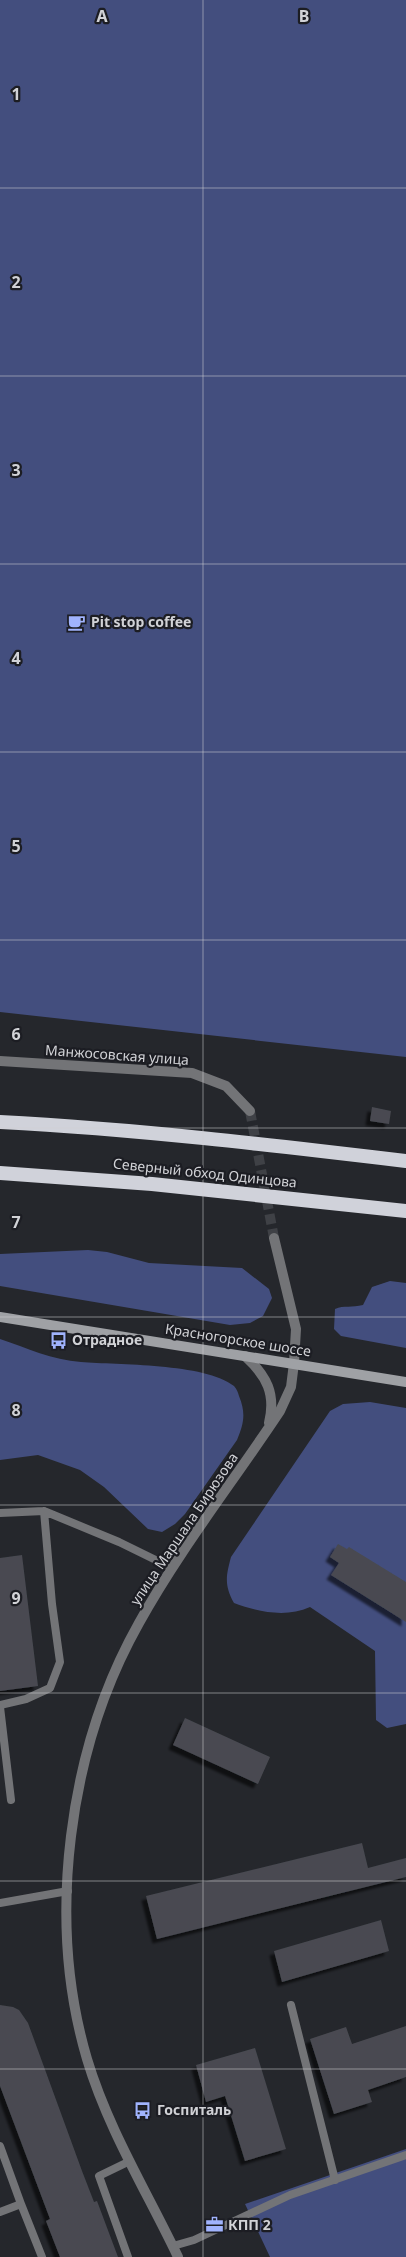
<svg xmlns="http://www.w3.org/2000/svg" width="406" height="2257" font-family="'Noto Sans',sans-serif">
	<style>
		.forest { fill: #434e7e }
		.building { fill: #484a51; filter: url(#shadow) }
		.lines { fill: none; stroke-linecap: round; stroke-linejoin: round }
		.minor-tunnel { stroke: #3f4146; stroke-width: 10; stroke-dasharray: 10 5; stroke-linecap: butt }
		.service { stroke: #737477; stroke-width: 8 }
		.minor { stroke: #737477; stroke-width: 10 }
		.tertiary { stroke: #737477; stroke-width: 10 }
		.secondary { stroke: #9fa1a5; stroke-width: 10 }
		.trunk { stroke: #d0d2da; stroke-width: 14 }
		.grid { fill: none; stroke: #d1d2d6; stroke-width: 1; stroke-opacity: 0.55 }
		.labels { text-anchor: middle; stroke-width: 4.5; stroke-linejoin: round; paint-order: stroke }
		.poi-label { font-size: 14px; font-weight: bold; fill: #d1d2d6; stroke: #1c1d23; text-anchor: start }
		.street-label { font-size: 14px; fill: #d1d2d6; stroke: #1c1d23 }
		.grid-label { font-size: 16px; text-anchor: middle; font-weight: bold; fill: #d1d2d6; stroke: #1c1d23; stroke-width: 4.5; stroke-linejoin: round; paint-order: stroke }
	</style>
	<defs>
		<filter id="shadow"><feDropShadow dx="-4.5" dy="4.5" stdDeviation="1" flood-color="#0009"/></filter>
	</defs>
	<rect width="100%" height="100%" fill="#25272c"/>
	<path class="forest" d="M0,0H406V1057L0,1012Z
		M88,1250L107,1252L149,1263L242,1268L269,1289L272,1298L263,1316L250,1323L230,1325L0,1286V1254Z
		M390,1281L406,1283V1348L341,1336L334,1329L335,1309C344,1305 352,1308 363,1305L372,1287Z
		M0,1339C27,1348 52,1360 81,1362C117,1365 205,1363 234,1386C237,1389 238,1393 239,1396C246,1413 244,1423 237,1440L185,1514L175,1524L162,1532L148,1529L104,1487L80,1470L38,1455L0,1460Z
		M370,1402L406,1408V1724L387,1728L376,1720L375,1651L310,1607C286,1618 258,1612 234,1603C224,1585 226,1576 231,1557L330,1411L343,1404Z
		M406,2149V2257H270L245,2204Z"/>
	<path class="building" d="M372,1107L391,1111L389,1124L370,1121Z
		M338,1544L347,1549L349,1547L406,1582V1622L331,1575L339,1563L330,1557Z
		M22,1555L38,1686L0,1691V1558Z
		M185,1718L270,1757L258,1784L173,1745Z
		M362,1843L368,1868L406,1858V1877L157,1939L146,1896Z
		M381,1920L389,1951L282,1982L274,1951Z
		M0,2005L13,2007L19,2010L28,2023L82,2171L94,2202L97,2201L118,2257H60L46,2221L50,2219L0,2086Z
		M406,2026V2077L368,2090L372,2102L334,2114L310,2039L346,2027L352,2044Z
		M255,2048L286,2149L245,2161L225,2096L206,2102L196,2065Z"/>
	<g class="lines">
		<path class="minor-tunnel" d="M250,1111L274,1238"/>
		<path class="service" d="M0,1513L44,1511L119,1542L172,1568
			M0,1705L26,1699L50,1688L60,1662L52,1604L44,1511
			M0,1707L11,1800
			M0,1903L68,1891
			M291,2005L335,2180
			M0,2146L21,2204L42,2257
			M0,2212L21,2204
			M173,2246L194,2240L290,2195L406,2155
			M128,2257L99,2176L130,2161"/>
		<path class="minor" d="M0,1061L192,1073L226,1086L250,1111
			M274,1238L296,1329L294,1363"/>
		<path class="tertiary" d="M245,1356C267,1376 276,1394 269,1423
			M178,2257C147,2192 108,2129 87,2059C46,1920 68,1749 139,1623C180,1549 233,1482 280,1411L291,1387L294,1363"/>
		<path class="secondary" d="M0,1317L406,1382"/>
		<path class="trunk" d="M0,1122C136,1129 271,1145 406,1161
			M0,1173L152,1184L406,1211"/>
	</g>
	<path class="grid" d="M203,0V2257M0,188H406M0,376H406M0,564H406M0,752H406M0,940H406M0,1128H406M0,1317H406M0,1505H406M0,1693H406M0,1881H406M0,2069H406"/>
	<defs>
		<symbol id="cafe-bare" viewBox="-9 -9 18 18"><path d="M-5.5-4.5H6V0H3Q3 3.5 0 3.5H-2.5Q-5.5 3.5-5.5 0ZM3-3.2v2h1.7v-2ZM-6 4.5H4V6H-6Z" fill="#a0b3fd" stroke="#1c1d23" stroke-width="2.5" paint-order="stroke"/></symbol>
		<symbol id="bus-bare" viewBox="-9 -9 18 18"><path d="M-5-6H5V4H4V6H2V4H-2V6H-4V4H-5ZM-3.5-4V0h7V-4ZM-3.5 1.2v1.5H-2V1.2ZM2 1.2v1.5H3.5V1.2Z" fill="#a0b3fd" stroke="#1c1d23" stroke-width="2.5" paint-order="stroke"/></symbol>
		<symbol id="office-bare" viewBox="-9 -9 18 18"><path d="M-6-3h4V-5.5h4V-3h4V5H-6ZM-1-4.5V-3h2v-1.5ZM-6 0V1H6V0Z" fill="#a0b3fd" stroke="#1c1d23" stroke-width="2.5" paint-order="stroke"/></symbol>
	</defs>
	<g fill-rule="evenodd">
		<use href="#cafe-bare" x="64" y="610" width="25" height="25"/>
		<use href="#bus-bare" x="46" y="1328" width="25" height="25"/>
		<use href="#bus-bare" x="130" y="2098" width="25" height="25"/>
		<use href="#office-bare" x="202" y="2212" width="25" height="25"/>
	</g>
	<g class="labels">
		<g class="poi-label">
			<text x="91" y="627">Pit stop coffee</text>
			<text x="72" y="1345">Отрадное</text>
			<text x="157" y="2115">Госпиталь</text>
			<text x="228" y="2230">КПП 2</text>
		</g>
		<g class="street-label">
			<text transform="translate(117 1055) rotate(4)" y="5">Манжосовская улица</text>
			<text transform="translate(205 1173) rotate(6)" y="5">Северный обход Одинцова</text>
			<text transform="translate(238 1340) rotate(9)" y="5">Красногорское шоссе</text>
			<text transform="translate(184 1529) rotate(-56)" y="5">улица Маршала Бирюзова</text>
		</g>
	</g>
	<g class="grid-label">
		<text x="102" y="22">A</text>
		<text x="304" y="22">B</text>
		<text x="16" y="100">1</text>
		<text x="16" y="288">2</text>
		<text x="16" y="476">3</text>
		<text x="16" y="664">4</text>
		<text x="16" y="852">5</text>
		<text x="16" y="1040">6</text>
		<text x="16" y="1228">7</text>
		<text x="16" y="1416">8</text>
		<text x="16" y="1604">9</text>
	</g>
</svg>
